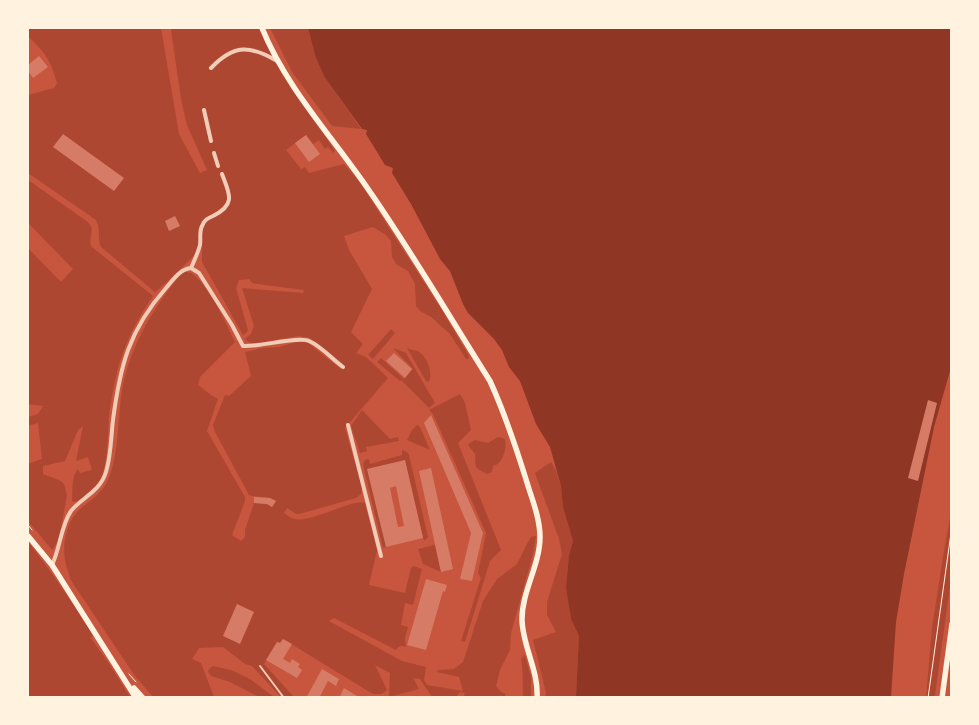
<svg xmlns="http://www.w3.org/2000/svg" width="979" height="725" font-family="'Roboto Condensed',sans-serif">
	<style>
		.green { fill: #ae4732 }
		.water { fill: #8f3625 }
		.building { fill: #d67c66; fill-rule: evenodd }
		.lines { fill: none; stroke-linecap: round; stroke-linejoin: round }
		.path { stroke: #fff3e0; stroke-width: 1 }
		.service { stroke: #f1ccb7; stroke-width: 2 }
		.minor { stroke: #f1ccb7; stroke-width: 4 }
		.secondary { stroke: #fff3e0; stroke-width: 5.5 }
	</style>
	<rect width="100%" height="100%" fill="#c8553d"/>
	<path class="green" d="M28,28H161L179,134L200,173L207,170L187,125L181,99L171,30L172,28H259L276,64L335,151L333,153L328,147L325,149L319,140L313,144L306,135L286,150L301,169L305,167L309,173L344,164L359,181L440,307L469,356L468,359H466L450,334L431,317L420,311L416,306L415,284L408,271L396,264L392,257L391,241L386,235L373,227L344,236L349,250L372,289L351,332L363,344L356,353L366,357L388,378L345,428L362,487L361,494L356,498L299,514H296L287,508L284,513C287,515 291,518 295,519C311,523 354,498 365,503L377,550L369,585L405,593L411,568L414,566L422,569L413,605L405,603L401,625L408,627L405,638L406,647C401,645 399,646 396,650L334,618L329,621L402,661L426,667L424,680L427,685L463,691L459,677L437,672L438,670L454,669L463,662L483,601L497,579L517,564L528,542L531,537L536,536L533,554L511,633L510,650L500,670L496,686L501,692L506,694L504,697H463L465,693L460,692L456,697H432L420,679L413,678L419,689L389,697L390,673L375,665L387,690L382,694H373L283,639L280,643L277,642L264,664L294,697H281L252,666L245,664L223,647L199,648L192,659L201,663L214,697H153L135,676L70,579C69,573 66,566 65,560C62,544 67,521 79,510C89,501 102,494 108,480C118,459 118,421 121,397C127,351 153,307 183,272C188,272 191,272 194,275C210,288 226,323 235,342L200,377L198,385L211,395L218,399L207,431L245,497V501L232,535L241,541L245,537V530L254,503L267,504L272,507L276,501C268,495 258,498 249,495L215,432L213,425L225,395L229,396L251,376L245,352L262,348L279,347L300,341L308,343L341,369L344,365L310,338L298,336L254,344L248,342L245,339L251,334L254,326L242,288L303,293L304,290L257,284L252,283L249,279L239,280L236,288L248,330L246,333L243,335L202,262V248L166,283L155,292L101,247C97,238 101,229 96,220L28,173V95L54,88L57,83C50,58 45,53 28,36Z
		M270,28H308L315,55L336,93L361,129L332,126L292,72Z
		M28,180L88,222L92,228L90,243L92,247L153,296C125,337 115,368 109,417C108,435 108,462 101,478C97,488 85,495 77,502L72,501C73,490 71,477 78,469L80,473L92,470L88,457L76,461L83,426L78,430L65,461L43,466V474L61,481L64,484L67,495L59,540L52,550L28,521V462L30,463L42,459L38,423L28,426V417L38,414L43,406L28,404V248L61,282L73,269L29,224L28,225Z
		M391,329L395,333L373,359L368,355Z
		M393,348L406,353L435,403L429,408L401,380L400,381L377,362L381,358L404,379L413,369Z
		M407,348C411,350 415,350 419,352C427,357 433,372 429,382L426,381Z
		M460,394L465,403L471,430L458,443L501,550L490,561L465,642L461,641L481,578L478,573L486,533L433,414L429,410Z
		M362,410L390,439L398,437L399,441L366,447L367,451L360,453L351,426Z
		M417,425L420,427L430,450L407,440L412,430Z
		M498,437L505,439C507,448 503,464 493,466L492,472L487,474C473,467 476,468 475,454L468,445L470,443L475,440L488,443Z
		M402,450L407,452L409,455L428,537L424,541L405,461L367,469L386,547L383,548L363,464L365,460L369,459L370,464L402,455Z
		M551,462L556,471L561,486L563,507L573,541L569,555L566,588L571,619L579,636L576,697H545L546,693L533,640L556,632L547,615V602L562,554L559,539L535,473Z
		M951,512V579L935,695L933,697L926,698L932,628L943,557Z
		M28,542C52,572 73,604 94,636L90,637L110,665L130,697H28Z
		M435,545L441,572L423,564L418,549Z
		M525,655L531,677V697H523C523,690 523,664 521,659Z
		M213,666L231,670L250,679L274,697H259L230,682L211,676L208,672L209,669Z"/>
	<path class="water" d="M308,28H951L952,338L950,371L934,427L904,574L896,622L891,697H576L579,636L571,619L566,588L569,555L573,541L563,507L561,486L550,447L536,424L520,381L509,367L502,350L494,339L468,313L463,304L450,271L440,259L411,204L392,173L393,168L385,165L366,134L367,130L362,129L324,76L315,55Z"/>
	<path class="building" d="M39,56L48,67L33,78L28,71V65Z
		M63,134L124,178L114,191L53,147Z
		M306,135L320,154L309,162L295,143Z
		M175,216L180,226L169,231L165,221Z
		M394,353L412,369L405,378L386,361Z
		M928,400L937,403L918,481L908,478Z
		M431,415L483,533L472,581L460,579L471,533L424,423Z
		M405,460L423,538L386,547L367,469ZM396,486L404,526L398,527L390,488Z
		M431,468L453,569L441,572L419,471Z
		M254,497L270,498L276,501L272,507L267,504L254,503Z
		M426,579L447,585L445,592L443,591L426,650L407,645Z
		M237,604L254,612L240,644L223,636Z
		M283,639L292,644L283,659L290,663L292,659L300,664L298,667L302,670L297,678L266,660L277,642L280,643Z
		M322,669L339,679L336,686L328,681L319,698H306Z
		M344,688L357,696V698H339Z"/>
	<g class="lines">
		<path class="path" d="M28,525L32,530
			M129,674L136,682
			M928,698L952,526"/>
		<path class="service" d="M260,666L284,698"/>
		<path class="minor" d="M211,68C234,44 250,45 277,61
			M204,110L211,141
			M214,153L218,166
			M191,268C194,261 198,253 200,245C201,239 199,232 202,226C204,220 208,218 213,216C237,204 229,193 222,174
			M348,425L381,556
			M52,565C60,549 61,525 71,511C81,498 100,492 106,472C111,456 111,437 113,420C120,366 129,330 166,288C173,280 180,269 191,268L199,273L232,325L243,346C260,347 299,336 309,341C321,346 332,359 343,367"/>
		<path class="secondary" d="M262,28C286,87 330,134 366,186C410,249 449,316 490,381C506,416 518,453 529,489C534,504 540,521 540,537C540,565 522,591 522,619C522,645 539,671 537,698
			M28,536L52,565L136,698
			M134,688L143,698
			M942,698L952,624"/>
	</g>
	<rect width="979" height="725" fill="none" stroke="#fff3e0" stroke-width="58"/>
</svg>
